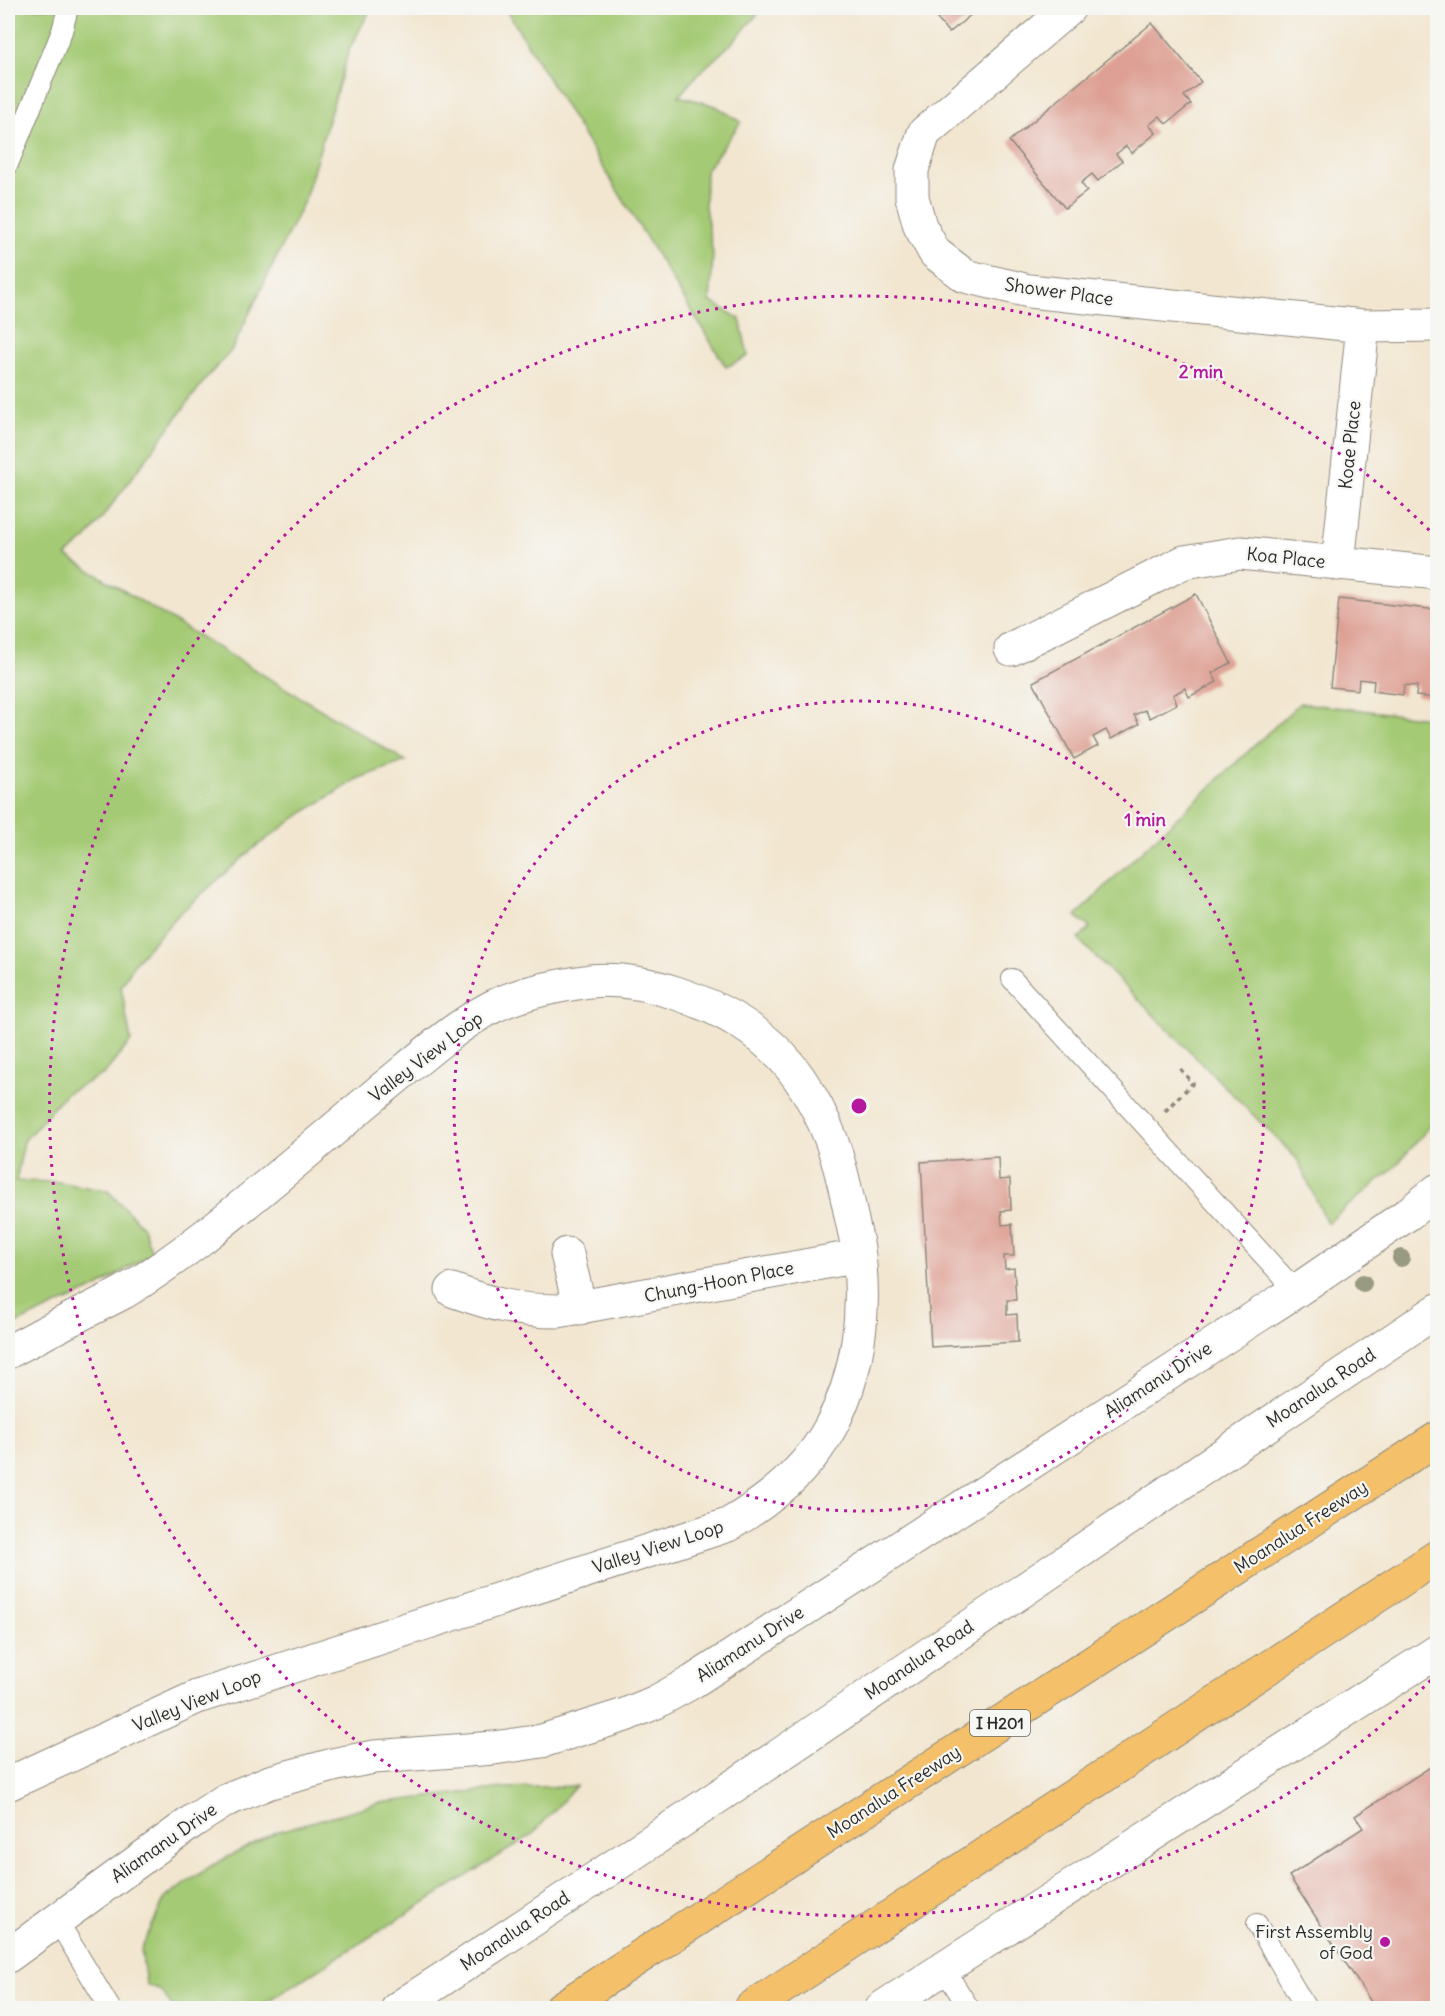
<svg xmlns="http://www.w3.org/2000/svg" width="1445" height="2016" font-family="Delius,sans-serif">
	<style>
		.green { fill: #a4ca74; stroke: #687a50; stroke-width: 1.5 }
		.building { fill: #dea094 }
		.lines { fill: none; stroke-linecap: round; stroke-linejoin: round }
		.service-casing { stroke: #8e887e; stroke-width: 22 }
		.minor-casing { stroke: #8e887e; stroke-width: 35 }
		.tertiary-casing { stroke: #8e887e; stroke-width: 35 }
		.motorway-casing { stroke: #8e887e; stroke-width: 35 }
		.path { stroke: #8e887e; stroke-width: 4; stroke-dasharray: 4.5 4.5; stroke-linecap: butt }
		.service { stroke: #fff; stroke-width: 20 }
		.minor { stroke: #fff; stroke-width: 33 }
		.tertiary { stroke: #fff; stroke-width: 33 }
		.motorway { stroke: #f4c16b; stroke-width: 33 }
		.tree { fill: #989a81 }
		.ring { fill: none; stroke: #b5179e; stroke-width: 3; stroke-dasharray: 3 6 }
		.poi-dot { fill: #b5179e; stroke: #f6f6f2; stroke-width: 2 }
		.labels { text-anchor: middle; stroke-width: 4.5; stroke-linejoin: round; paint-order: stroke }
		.shield { fill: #f6f6f2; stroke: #686867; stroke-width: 1.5 }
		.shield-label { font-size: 16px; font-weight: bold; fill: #2b2b2b }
		.street-label { font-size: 18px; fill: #2b2b2b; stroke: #f6f6f2 }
		.poi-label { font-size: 18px; fill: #2b2b2b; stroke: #f6f6f2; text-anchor: end }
		.centre { fill: #b5179e; stroke: #f6f6f2; stroke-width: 3 }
		.ring-label { font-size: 18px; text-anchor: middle; font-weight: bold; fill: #b5179e; stroke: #f6f6f2; stroke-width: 4.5; stroke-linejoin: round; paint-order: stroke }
	</style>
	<rect width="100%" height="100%" fill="#f6f6f2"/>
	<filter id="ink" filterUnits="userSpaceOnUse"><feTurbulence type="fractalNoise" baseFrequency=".0167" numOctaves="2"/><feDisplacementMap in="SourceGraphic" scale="12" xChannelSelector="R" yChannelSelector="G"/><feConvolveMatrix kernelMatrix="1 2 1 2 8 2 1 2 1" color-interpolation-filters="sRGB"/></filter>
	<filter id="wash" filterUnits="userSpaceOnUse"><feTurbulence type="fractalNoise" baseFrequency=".008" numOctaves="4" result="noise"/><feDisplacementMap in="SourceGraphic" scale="24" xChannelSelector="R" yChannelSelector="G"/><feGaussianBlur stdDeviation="1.35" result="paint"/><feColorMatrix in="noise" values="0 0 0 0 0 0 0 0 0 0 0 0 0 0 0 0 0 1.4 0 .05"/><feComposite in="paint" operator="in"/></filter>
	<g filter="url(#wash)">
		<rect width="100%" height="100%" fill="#f2e6d0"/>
		<path class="green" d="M8,8H371L349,50L305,199L231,351L207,377L87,538L66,556L406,761L359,778L301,814L254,848L179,914L136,961L121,987L131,1041L104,1074L66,1093L24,1141L16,1181L58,1182L108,1191L143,1227L152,1253L96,1288L8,1327Z
			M505,8H763L732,43L697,75L679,96L716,106L741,122L706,170L705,207L713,254L710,301L740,319L748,356L726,367Z
			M1300,703L1437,719V1118L1393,1169L1327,1223L1297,1159L1078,939L1090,928L1076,916L1132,860Z
			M576,1786L532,1835L257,2008H174L160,1990L146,1984L141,1949L165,1898L211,1866L276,1832L379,1803L504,1788Z"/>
		<g id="blocks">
			<path class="building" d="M928,8H979L949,33Z
				M1152,23L1201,82L1184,96L1191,104L1166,124L1160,116L1149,125L1156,133L1132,153L1126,146L1116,154L1122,161L1098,181L1092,174L1081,183L1087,191L1065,208L1009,141Z
				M1196,594L1231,663L1212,673L1217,682L1189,697L1185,688L1173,695L1177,704L1150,718L1145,710L1134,715L1139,724L1111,739L1106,730L1093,737L1098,746L1074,759L1033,682Z
				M1339,599L1438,610V698L1416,696L1417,686L1404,685L1403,695L1373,691L1374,681L1359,679L1358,690L1330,687Z
				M998,1157L999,1180L1010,1179L1011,1210L1001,1211L1002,1225L1012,1224L1014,1256H1004L1005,1269L1014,1268L1016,1300H1007V1315L1017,1314L1018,1342L931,1347L921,1162Z
				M1438,1762V2008H1375L1289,1876L1363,1828L1355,1816Z"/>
		</g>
	</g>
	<g filter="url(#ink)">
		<use href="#blocks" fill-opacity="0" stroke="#8e887e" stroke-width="1.5"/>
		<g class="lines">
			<defs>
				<path id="service" d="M8,164L62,31L68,8
					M1012,979L1296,1291
					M57,1920L110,2008
					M1257,1924L1306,2008
					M944,1969L969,2008"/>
				<path id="minor" d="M1069,8L924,133L912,170V197L920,226L935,253L965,276L1029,291L1363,326L1438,325
					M1338,564L1363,326
					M1011,649L1184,562L1240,553L1438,573
					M567,1254L580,1308
					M452,1290C491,1304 516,1311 558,1311L859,1256
					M8,1352C31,1340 55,1327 79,1315C94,1307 109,1300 124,1292C151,1276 177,1257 202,1238C265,1189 325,1136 387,1085C420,1058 454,1027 492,1007C522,992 557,986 590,981C618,978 649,984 676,993C724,1009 770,1036 799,1078C828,1120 839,1158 849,1206C852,1223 857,1239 859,1256C866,1313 858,1375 831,1426C809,1469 769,1501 728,1525L197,1697L8,1784"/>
				<path id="tertiary" d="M8,1956L193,1821L226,1800L270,1782L337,1764L374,1757L494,1748L542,1741L625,1715L656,1702L692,1682L1296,1291L1408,1214L1438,1190
					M398,2008C748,1781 1091,1542 1438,1310
					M882,2008L1438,1651"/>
				<path id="motorway" d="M561,2008L1438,1438
					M751,2008L1438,1556"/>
			</defs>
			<use href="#service" class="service-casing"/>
			<use href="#minor" class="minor-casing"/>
			<use href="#tertiary" class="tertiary-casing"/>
			<use href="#motorway" class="motorway-casing"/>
			<path class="path" d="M1165,1111L1193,1083L1178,1067"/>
			<use href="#service" class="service"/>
			<use href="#minor" class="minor"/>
			<use href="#tertiary" class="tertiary"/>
			<use href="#motorway" class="motorway"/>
		</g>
		<g class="tree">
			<circle cx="1401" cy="1258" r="9"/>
			<circle cx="1363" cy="1283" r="9"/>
		</g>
	</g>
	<g class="ring">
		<circle cx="859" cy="1106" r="405"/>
		<path d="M1437 1674A810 810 0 1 1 1437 538"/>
	</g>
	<circle class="poi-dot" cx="1385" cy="1942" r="6"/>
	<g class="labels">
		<rect class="shield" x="970" y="1710" width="60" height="26" rx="4.5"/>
		<g class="shield-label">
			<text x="1000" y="1729">I H201</text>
		</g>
		<g class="street-label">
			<text transform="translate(1059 292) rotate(8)" y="6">Shower Place</text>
			<text transform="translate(1350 445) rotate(-84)" y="6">Koae Place</text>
			<text transform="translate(1286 558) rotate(6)" y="6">Koa Place</text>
			<text transform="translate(426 1057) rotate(-37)" y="6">Valley View Loop</text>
			<text transform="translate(719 1282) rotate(-11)" y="6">Chung-Hoon Place</text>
			<text transform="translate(1158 1380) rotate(-33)" y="6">Aliamanu Drive</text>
			<text transform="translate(1321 1388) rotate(-34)" y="6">Moanalua Road</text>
			<text transform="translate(1301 1527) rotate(-33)" y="6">Moanalua Freeway</text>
			<text transform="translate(658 1547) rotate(-18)" y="6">Valley View Loop</text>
			<text transform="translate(750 1644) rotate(-33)" y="6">Aliamanu Drive</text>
			<text transform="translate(919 1660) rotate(-34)" y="6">Moanalua Road</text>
			<text transform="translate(197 1701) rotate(-22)" y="6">Valley View Loop</text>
			<text transform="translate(894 1792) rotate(-33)" y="6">Moanalua Freeway</text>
			<text transform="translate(164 1843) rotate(-35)" y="6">Aliamanu Drive</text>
			<text transform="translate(515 1931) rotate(-34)" y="6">Moanalua Road</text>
		</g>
		<g class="poi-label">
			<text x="1373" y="1938">First Assembly<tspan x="1373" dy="21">of God</tspan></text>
		</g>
	</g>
	<circle cx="859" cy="1106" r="9" class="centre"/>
	<g class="ring-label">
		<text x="1201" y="378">2 min</text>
		<text x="1145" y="826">1 min</text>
	</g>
	<rect width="1445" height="2016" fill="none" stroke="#f6f6f2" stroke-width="30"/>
</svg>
